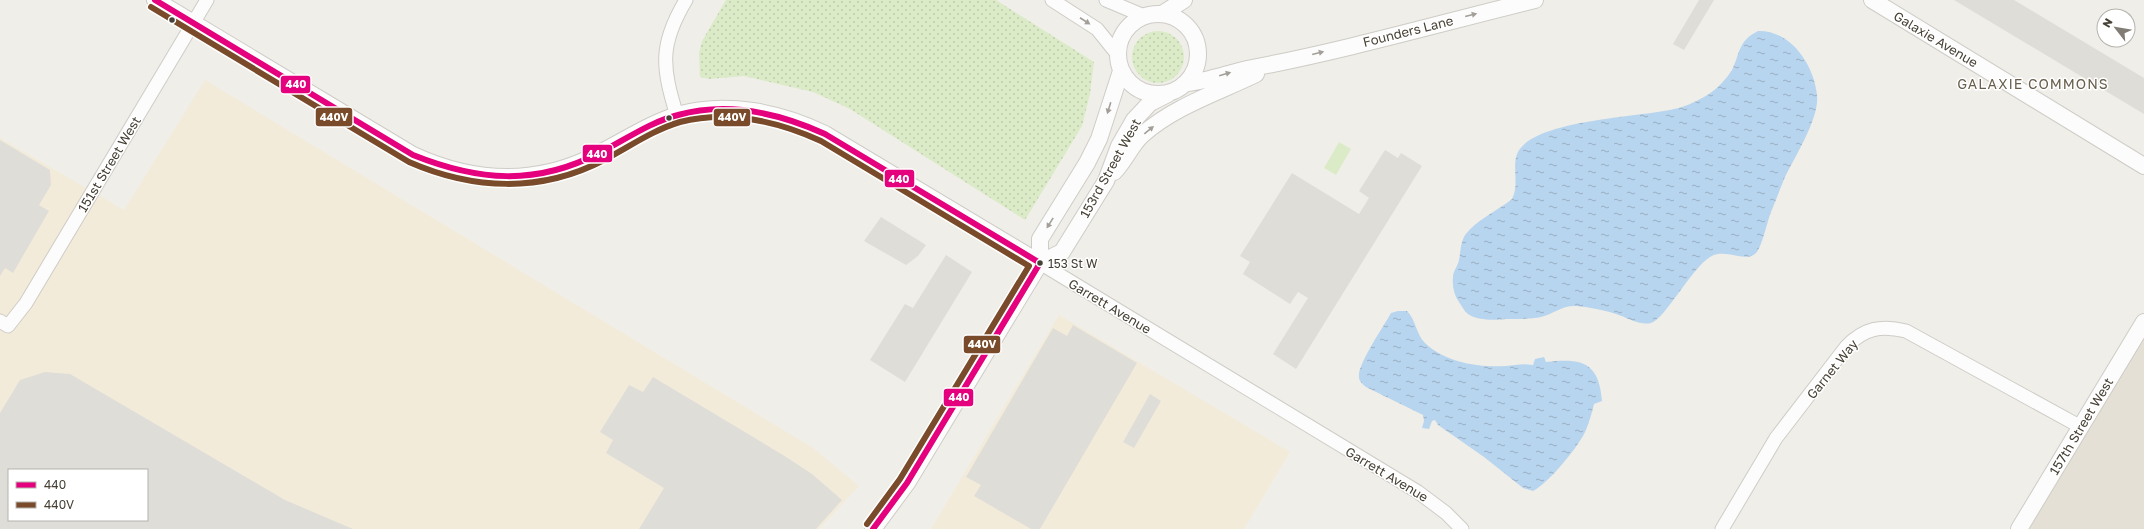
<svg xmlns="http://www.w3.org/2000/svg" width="2144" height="529" font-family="'Golos Text',sans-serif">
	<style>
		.residential { fill: #e4e0d5 }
		.commercial { fill: #f3ebda; fill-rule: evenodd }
		.grass { fill: url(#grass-dots) }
		.green { fill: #dbebc8 }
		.parking { fill: #dfddd8; fill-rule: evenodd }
		.water { fill: url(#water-ripples) }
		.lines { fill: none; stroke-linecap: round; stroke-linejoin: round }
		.minor-casing { stroke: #ceccc6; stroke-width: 15 }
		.tertiary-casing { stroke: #ceccc6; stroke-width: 18 }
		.minor { stroke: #fdfcfc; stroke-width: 13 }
		.tertiary { stroke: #fdfcfc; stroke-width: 16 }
		.bus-1-casing { stroke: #fff; stroke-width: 9 }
		.bus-2-casing { stroke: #fff; stroke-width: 9 }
		.bus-1 { stroke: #e5007d; stroke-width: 6 }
		.bus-2 { stroke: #7a4b2a; stroke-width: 6 }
		.oneway { fill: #a29e98 }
		.bus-dot { fill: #464035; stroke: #fff; stroke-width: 1.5 }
		.labels { text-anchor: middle; stroke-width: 3; stroke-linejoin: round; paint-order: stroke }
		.bus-label { font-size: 12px; fill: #464035; stroke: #fff; text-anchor: start }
		.street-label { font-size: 13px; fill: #464035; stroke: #fff }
		.neighbourhood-label { font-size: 14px; letter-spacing: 1px; fill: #695f4c; stroke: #fff }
		.line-badge { stroke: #fff; stroke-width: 1.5 }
		.badge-label { font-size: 11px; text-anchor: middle; font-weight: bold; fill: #fff }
	</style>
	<defs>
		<pattern id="grass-dots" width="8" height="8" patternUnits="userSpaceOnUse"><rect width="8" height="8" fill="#dbebc8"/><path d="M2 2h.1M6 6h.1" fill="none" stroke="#bdcbac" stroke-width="1.8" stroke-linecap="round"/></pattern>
		<pattern id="water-ripples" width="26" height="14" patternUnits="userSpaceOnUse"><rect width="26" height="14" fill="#b8d5ef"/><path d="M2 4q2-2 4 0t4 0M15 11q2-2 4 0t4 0" fill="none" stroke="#97aec2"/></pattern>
	</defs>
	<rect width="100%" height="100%" fill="#f0eee8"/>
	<path class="residential" d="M2144,322V529H2019Z"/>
	<path class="commercial" d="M205,80L813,448L859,486L819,529H0V138L124,210ZM9,470H147V520H9Z
		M1059,315L1290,452L1244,529H931Z"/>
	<path class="grass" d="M726,0H996L1094,62L1090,94L1082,126L1025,220L850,109L813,92L744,76L709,79L700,77L699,53L702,41Z
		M1132 57a26 26 0 1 1 52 0a26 26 0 1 1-52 0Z"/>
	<path class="green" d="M1339,142L1351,149L1336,175L1324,168Z"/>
	<path class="parking" d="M1699,0H1714L1684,50L1673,44Z
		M1954,0H2014L2144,78V114Z
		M0,140L50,170L51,185L39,205L49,211L13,273L5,268L0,276Z
		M1385,150L1398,158L1401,153L1422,166L1296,369L1273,354L1308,298L1298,292L1290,304L1243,274L1250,262L1240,256L1292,173L1359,214L1369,198L1359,191Z
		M881,217L926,245L918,256L906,265L864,241Z
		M946,255L972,272L905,382L870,360L905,304L913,308Z
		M1073,325L1137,363L1040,529H1031L974,496L981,485L966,477L1053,328L1067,336Z
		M45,372L70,374L285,500L353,529H0V413L20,380ZM9,470H147V520H9Z
		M653,377L783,455L812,474L842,500L816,529H639L664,488L606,453L613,440L600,432L629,385L643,392Z
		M1150,394L1161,401L1134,448L1123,442Z"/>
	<path class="water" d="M1758,31C1791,30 1814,65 1817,95C1820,117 1795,157 1785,177C1780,189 1776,200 1771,212C1767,222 1762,247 1756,253C1746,264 1725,247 1710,257C1691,269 1665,319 1651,323C1640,326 1626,317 1616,314C1604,310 1588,307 1576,306C1563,305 1553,314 1541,317C1531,319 1518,319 1507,319C1496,320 1477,321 1468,314C1464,311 1462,306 1459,302C1454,295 1452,286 1453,277C1453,271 1458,266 1459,260C1461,251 1460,244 1465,235C1476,220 1497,211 1512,199C1520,184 1511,165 1518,152C1536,118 1646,118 1682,107C1691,104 1701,99 1709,94C1717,89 1727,78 1732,70C1740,53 1738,41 1758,31Z
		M1398,311H1407C1416,320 1416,334 1425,343C1444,362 1480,368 1506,366C1515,365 1523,363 1533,365L1535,359L1544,357L1546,362C1581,358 1599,361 1602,401L1594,404C1592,413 1589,422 1586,430C1579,446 1549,483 1533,491L1523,488L1484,457L1438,425L1435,420L1432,421L1429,429L1422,428L1424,421L1423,415L1366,387C1363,384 1359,382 1359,377C1357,365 1384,326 1391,313Z"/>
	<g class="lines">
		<defs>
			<path id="minor" d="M1052,0L1097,29L1118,55
				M1106,0L1144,16
				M677,116C662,67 659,45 686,0
				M1040,263L1418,492L1446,513L1462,529
				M0,321L8,326L26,303L207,0
				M1722,529L1776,438L1846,347C1864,328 1881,325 1906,331L2081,427"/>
			<path id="tertiary" d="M155,0L413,155C472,182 531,186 590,158C619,144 646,125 677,115C726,101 780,112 825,134L1040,263
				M1872,0L2144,166
				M1118 54a40 40 0 1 1 80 0a40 40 0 1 1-80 0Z
				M1162,14L1184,0
				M1188,83C1209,81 1231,72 1252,68C1347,50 1441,23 1535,0
				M1114,172C1125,161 1131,145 1142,135C1175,106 1217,93 1256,74
				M1040,263L1062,252L1106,181L1119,146L1134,120L1150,103L1168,94
				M873,529L907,483L1040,263V239L1087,163L1099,139L1121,71
				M2019,529L2144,322"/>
		</defs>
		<use href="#minor" class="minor-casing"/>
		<use href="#tertiary" class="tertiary-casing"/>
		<use href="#minor" class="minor"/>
		<use href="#tertiary" class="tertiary"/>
		<defs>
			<path id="bus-1" d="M155,0L413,155C478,181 536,186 599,153C625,140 650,122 678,115C729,101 779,113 825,134L1040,263
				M873,529L907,483L1040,263"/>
			<path id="bus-2" d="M151,7L409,162C473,190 541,193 604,160C629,147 653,130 680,122C728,110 777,121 821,141L1029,266L900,479L867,524"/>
		</defs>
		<use href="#bus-1" class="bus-1-casing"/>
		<use href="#bus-2" class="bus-2-casing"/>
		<use href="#bus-1" class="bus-1"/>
		<use href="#bus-2" class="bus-2"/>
	</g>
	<defs><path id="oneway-solid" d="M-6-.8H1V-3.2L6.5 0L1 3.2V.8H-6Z"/></defs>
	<g class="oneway">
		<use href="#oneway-solid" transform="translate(1471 15) rotate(-14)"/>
		<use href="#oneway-solid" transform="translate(1085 21) rotate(33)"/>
		<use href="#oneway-solid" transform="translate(1318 53) rotate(-14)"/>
		<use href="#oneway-solid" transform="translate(1225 74) rotate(-16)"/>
		<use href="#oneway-solid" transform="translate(1109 108) rotate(107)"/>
		<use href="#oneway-solid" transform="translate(1149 130) rotate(-39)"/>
		<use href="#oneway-solid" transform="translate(1050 223) rotate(122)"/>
	</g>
	<g class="bus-dot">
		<circle cx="172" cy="20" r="3.5"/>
		<circle cx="669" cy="118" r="3.5"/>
		<circle cx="1040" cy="263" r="3.5"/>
	</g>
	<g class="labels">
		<g class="bus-label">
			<text x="1048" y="268">153 St W</text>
		</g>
		<g class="street-label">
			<text transform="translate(1408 31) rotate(-14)" y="5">Founders Lane</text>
			<text transform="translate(1936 39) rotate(31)" y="5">Galaxie Avenue</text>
			<text transform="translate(109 164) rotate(-59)" y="5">151st Street West</text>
			<text transform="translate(1110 168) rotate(-61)" y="5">153rd Street West</text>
			<text transform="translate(1110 306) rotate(31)" y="5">Garrett Avenue</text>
			<text transform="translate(1832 369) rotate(-51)" y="5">Garnet Way</text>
			<text transform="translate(2081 426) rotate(-59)" y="5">157th Street West</text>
			<text transform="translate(1387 474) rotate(31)" y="5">Garrett Avenue</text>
		</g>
		<g class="neighbourhood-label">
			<text x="2033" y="89">GALAXIE COMMONS</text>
		</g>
	</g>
	<g class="line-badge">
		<rect x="280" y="75" width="31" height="19" rx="4" fill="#e5007d"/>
		<rect x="315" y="107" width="38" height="20" rx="4" fill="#7a4b2a"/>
		<rect x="713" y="108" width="38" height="19" rx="4" fill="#7a4b2a"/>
		<rect x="582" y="144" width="31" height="19" rx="4" fill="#e5007d"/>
		<rect x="884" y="169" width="31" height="19" rx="4" fill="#e5007d"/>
		<rect x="963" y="335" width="38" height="19" rx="4" fill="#7a4b2a"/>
		<rect x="943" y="388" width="31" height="19" rx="4" fill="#e5007d"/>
	</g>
	<g class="badge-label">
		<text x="296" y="88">440</text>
		<text x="334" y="121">440V</text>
		<text x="732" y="121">440V</text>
		<text x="597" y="158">440</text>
		<text x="899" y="183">440</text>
		<text x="982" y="348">440V</text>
		<text x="959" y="401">440</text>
	</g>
	<rect x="8" y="469" width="140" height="52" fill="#ffffff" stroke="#b5b3ae"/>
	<rect x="16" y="482" width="20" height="6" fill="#e5007d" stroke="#b5b3ae"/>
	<text x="44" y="489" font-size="12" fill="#464035">440</text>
	<rect x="16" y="502" width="20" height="6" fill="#7a4b2a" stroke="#b5b3ae"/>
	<text x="44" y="509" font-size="12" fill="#464035">440V</text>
	<g transform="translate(2116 28) rotate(301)"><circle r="19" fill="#ffffff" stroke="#b5b3ae"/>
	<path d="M0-3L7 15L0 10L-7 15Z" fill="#827d74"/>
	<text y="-6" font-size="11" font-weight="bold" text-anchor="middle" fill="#464035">N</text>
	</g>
</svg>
